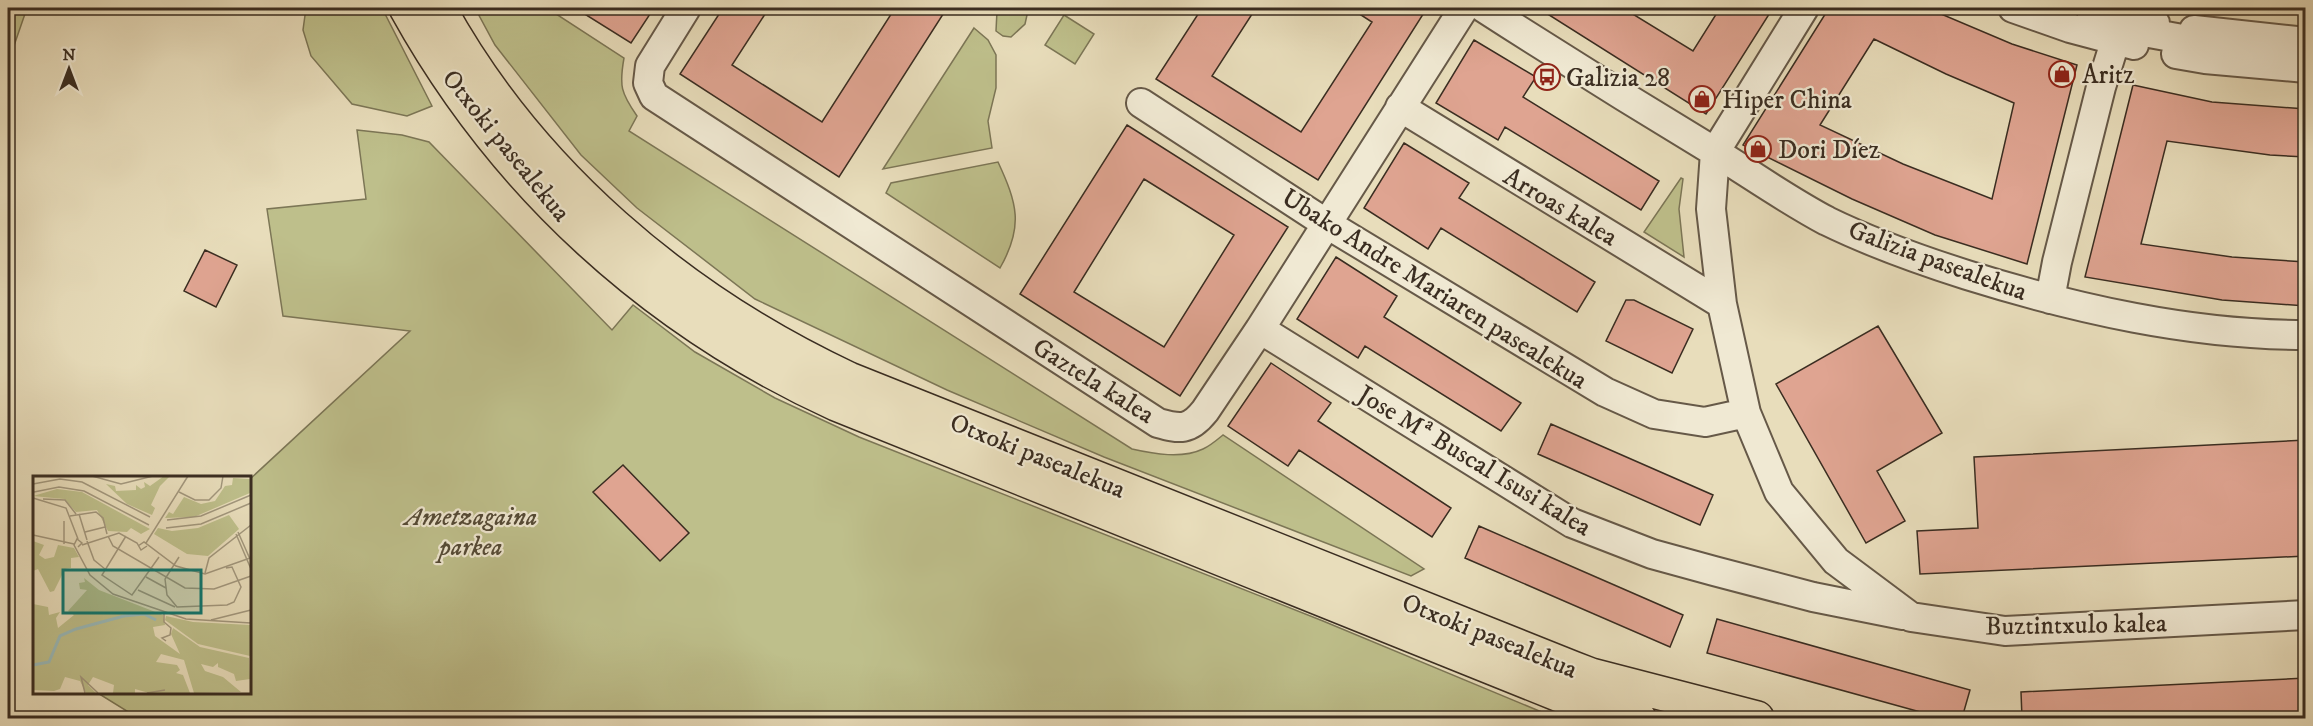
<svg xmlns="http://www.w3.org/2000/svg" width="2313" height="726" font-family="'IM FELL DW Pica',serif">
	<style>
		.green { fill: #bebf8b; stroke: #7c7656; stroke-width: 1.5 }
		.building { fill: #dfa491; stroke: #3a2d21; stroke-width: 1.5; fill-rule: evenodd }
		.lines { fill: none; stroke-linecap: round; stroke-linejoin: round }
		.minor-casing { stroke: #665948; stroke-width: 32 }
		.major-casing { stroke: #3a2d21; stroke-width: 36 }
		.minor { stroke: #f0e9d3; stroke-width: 28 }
		.major { stroke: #e8ddbb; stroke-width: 33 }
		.labels { text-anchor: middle; stroke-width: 4.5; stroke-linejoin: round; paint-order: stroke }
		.poi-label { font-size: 26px; fill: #3a2d21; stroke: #f0e9d3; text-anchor: start }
		.street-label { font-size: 26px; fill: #3a2d21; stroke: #f0e9d3 }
		.park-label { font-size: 26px; font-style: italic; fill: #544a36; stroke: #f0e9d3 }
		.inset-river { fill: none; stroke: #9abab9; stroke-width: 3 }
		.inset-road { fill: none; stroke: #a2977d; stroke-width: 1.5 }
		.view { fill: #0f766e; fill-opacity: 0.15; stroke: #0f766e; stroke-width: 3 }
		.inset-edge { fill: none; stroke: #3a2d21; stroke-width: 3 }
	</style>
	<rect width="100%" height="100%" fill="#e8ddbb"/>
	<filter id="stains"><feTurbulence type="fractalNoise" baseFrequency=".00333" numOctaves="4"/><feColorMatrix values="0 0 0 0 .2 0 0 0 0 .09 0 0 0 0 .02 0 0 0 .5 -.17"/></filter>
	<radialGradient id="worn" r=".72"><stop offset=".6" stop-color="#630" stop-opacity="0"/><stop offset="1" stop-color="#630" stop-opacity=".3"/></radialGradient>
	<path class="green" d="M8,8H27L8,63Z
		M306,8H382L432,106L407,116L352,104L311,56L303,30Z
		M475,8H547L624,58C619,86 621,93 637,116L629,131L1132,449C1154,454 1182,459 1203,449C1210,446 1217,440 1223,435L1424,569L1411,576L1104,457L947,390L755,299L637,208L581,155L495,45Z
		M1003,8H1019L1027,15L1025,24L1011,37L1003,36L996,31L997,11Z
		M1064,15L1094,34L1075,64L1045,45Z
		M974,28L988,40L996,55V88L988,121L992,148L883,169Z
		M357,130L402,135L429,142L612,330L633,305L695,352L775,398L859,437L1323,621L1556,718H138L96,692H249V480L410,331L283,316L267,209L366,199Z
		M998,162C1017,203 1024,226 1000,268L886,193L891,183Z
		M1681,178L1683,179L1679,209L1684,257L1644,232Z"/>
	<path class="building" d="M575,8H654L631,43Z
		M723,8H769L732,65L822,122L895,8H947L839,177L680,74Z
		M1202,8H1256L1212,76L1301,132L1372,22L1350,8H1427L1318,180L1156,79Z
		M1538,8H1623L1693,51L1720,8H1773L1706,114Z
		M1829,8H1927L2012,44L2077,65L2027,264L1935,235L1852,199L1743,145ZM1874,39L1946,74L2014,103L1992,199L1903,164L1820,125Z
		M1474,40L1536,77L1523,97L1659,181L1641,210L1505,127L1498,140L1436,103Z
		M2133,85L2212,102L2306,109V157L2270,155L2167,141L2141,244L2232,257L2306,262V306L2222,300L2085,277Z
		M1127,125L1288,227L1180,396L1020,294ZM1144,179L1234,235L1164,347L1074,292Z
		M1404,143L1469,183L1459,198L1595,282L1577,312L1441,228L1428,249L1364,208Z
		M205,250L237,265L216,307L184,291Z
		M1336,257L1397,296L1384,317L1521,403L1501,431L1365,346L1358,358L1297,319Z
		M1626,300H1634L1693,329L1672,373L1606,341Z
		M1878,326L1942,433L1877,471L1905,521L1866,543L1776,384Z
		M1271,363L1331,403L1318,421L1451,508L1432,537L1299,450L1288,466L1228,426Z
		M1551,424L1713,495L1700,525L1538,454Z
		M2306,440V556L1920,574L1917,531L1978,528L1974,457Z
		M623,465L689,533L660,561L593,492Z
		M1479,526L1683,615L1670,647L1465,558Z
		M1717,619L1970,690L1962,718H1942L1707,653Z
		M2306,678V718H2022L2021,692Z"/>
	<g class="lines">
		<defs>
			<path id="minor" d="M686,8L650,66L648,83L654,96L1158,423C1180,429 1189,431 1205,411L1260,329L1464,8
				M1484,8C1560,57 1637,105 1715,152C1752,175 1789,201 1827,221C1872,243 1920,260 1967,275C2076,309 2191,335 2306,335
				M1804,8L1715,152L1711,209L1722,304L1746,413L1779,492L1836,561L1911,617L2005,631L2306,615
				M2013,8L2070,28L2134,45
				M2090,8L2127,18L2155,23
				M2194,30L2306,42
				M2176,54L2205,59L2306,68
				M1141,103L1327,224L1605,392L1654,414L1705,422L1746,413
				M1400,107L1722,304
				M2050,299L2057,262L2101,87L2115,42L2133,30L2204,43L2212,33
				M1260,329L1572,523L1652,554L1714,571L1813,597L1903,615"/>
			<path id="major" d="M406,8C504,185 653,320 836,404L1562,696L1582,704L1639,718
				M439,8C529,172 680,300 849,379L1573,668L1591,675L1757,718"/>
		</defs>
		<use href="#minor" class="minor-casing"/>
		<use href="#major" class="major-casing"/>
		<use href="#minor" class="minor"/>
		<use href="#major" class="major"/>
	</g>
	<defs>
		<symbol id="shop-ring" viewBox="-11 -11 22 22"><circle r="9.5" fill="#f0e9d3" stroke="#8f2418" stroke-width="1.5"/><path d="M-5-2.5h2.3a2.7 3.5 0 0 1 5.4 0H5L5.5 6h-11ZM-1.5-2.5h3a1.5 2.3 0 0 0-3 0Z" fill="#8f2418"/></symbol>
		<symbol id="bus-ring" viewBox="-11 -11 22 22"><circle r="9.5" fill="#f0e9d3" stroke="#8f2418" stroke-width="1.5"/><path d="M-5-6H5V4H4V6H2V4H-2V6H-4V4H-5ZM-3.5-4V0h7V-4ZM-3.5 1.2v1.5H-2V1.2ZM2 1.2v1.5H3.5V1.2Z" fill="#8f2418"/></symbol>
	</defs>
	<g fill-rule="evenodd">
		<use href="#shop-ring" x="2047" y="59" width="30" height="30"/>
		<use href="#bus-ring" x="1532" y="62" width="30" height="30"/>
		<use href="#shop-ring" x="1687" y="84" width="30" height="30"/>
		<use href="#shop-ring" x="1743" y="134" width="30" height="30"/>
	</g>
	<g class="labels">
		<g class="poi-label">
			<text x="2082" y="83">Aritz</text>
			<text x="1566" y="86">Galizia 28</text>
			<text x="1722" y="108">Hiper China</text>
			<text x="1778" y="158">Dori Díez</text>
		</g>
		<g class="street-label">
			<text transform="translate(507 145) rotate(51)" y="9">Otxoki pasealekua</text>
			<text transform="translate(1561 206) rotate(31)" y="9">Arroas kalea</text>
			<text transform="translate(1938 260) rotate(20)" y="9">Galizia pasealekua</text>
			<text transform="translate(1435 288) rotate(32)" y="9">Ubako Andre Mariaren pasealekua</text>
			<text transform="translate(1094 380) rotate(32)" y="9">Gaztela kalea</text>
			<text transform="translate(1038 455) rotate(22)" y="9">Otxoki pasealekua</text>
			<text transform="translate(1475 460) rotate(31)" y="9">Jose Mª Buscal Isusi kalea</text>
			<text transform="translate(2076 624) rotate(-1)" y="9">Buztintxulo kalea</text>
			<text transform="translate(1490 635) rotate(22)" y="9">Otxoki pasealekua</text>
		</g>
		<g class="park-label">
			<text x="471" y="525">Ametzagaina<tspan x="471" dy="30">parkea</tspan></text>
		</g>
	</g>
	<g transform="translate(33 476)">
		<rect width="218" height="218" fill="#e8ddbb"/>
		<path d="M131,0H137L127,10L118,29L122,32L119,39L94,28L73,8L82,10L83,15L103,14V9L108,13L112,11L111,6L117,10ZM200,2L217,3V17L161,41L132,42L136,36L140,38L151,21L168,28L182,25L192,10L199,9ZM24,13L49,16L117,53L108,58L98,52L94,56L75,55L64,34L43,36L31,23L0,20ZM196,39L206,53L175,80L154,78L121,58L125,52L139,55L165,52ZM0,65L11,69L6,79L12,83L21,81L25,69L41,72L46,81L38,82V92L32,93L21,115L17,116L5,93L0,95ZM51,102L66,114L130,139L132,149L120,151L122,160L147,178L138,158L140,152L167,171L216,182L217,203L203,205L201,198L185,191V187L180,191L168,188L172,195L190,201L208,216L161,217L151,184L128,178L123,186L144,189L147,194L143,197L150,199L157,217H116L102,213V217H80L81,209L60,201L55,209L63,217H53L47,205L32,201L27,213L21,215L0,214V128L15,131L16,139L27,136L23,142L25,152L41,139L35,135L54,114L47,113L46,107L52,106ZM133,140L160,146L217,149V180L165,168L132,144Z" fill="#bebf8b"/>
		<path class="inset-river" d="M0,189L16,186L27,160L43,153L91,140L111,138L123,144"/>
		<path class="inset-road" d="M59,0L88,8L120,0M0,8L27,3L49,6L117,41M1,16L26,11L51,15L116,49M146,16L162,24H176L188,12L190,0M0,22L33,32L45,63M10,23L32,24L43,38M46,38L54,64M37,40L63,36L70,42L74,58M134,44L168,40L218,19M31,45V68M133,52L168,48L218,27M52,56L72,51M205,56L217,83M203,58L218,93M0,59L41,68M75,60L80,70L152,112L181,113L218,100M93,60L69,99L99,119L126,81M54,65L61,84L72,93M113,67L155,0M49,69L86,57L104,67L108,74L114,70M105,70L111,66L143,90L172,98L217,82M45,71L49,67L44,63L41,69L57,99L80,118L153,143L218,147M172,97L176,82L218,49M113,101L133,112M132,103L134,119L144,131L194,129L201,126L208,111L199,91L193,92M132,103L146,81M105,114L142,131M131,138V146L138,152L137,159L129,162L133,165M178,144L218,134M52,217L48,201L65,217M114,217L132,214"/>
		<path class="view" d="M30,94H168V137H30Z"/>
		<rect width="218" height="218" class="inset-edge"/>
	</g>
	<rect width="2313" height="726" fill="none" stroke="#e8ddbb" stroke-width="30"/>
	<rect x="9" y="9" width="2295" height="708" fill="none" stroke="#3a2d21" stroke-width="3"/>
	<rect x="15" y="15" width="2283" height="696" fill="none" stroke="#3a2d21" stroke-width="1.5"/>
	<g transform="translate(69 69)" stroke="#f0e9d3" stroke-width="4.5" paint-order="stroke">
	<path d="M0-4.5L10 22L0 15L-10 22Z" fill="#3a2d21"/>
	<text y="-9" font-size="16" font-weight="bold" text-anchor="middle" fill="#3a2d21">N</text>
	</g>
	<rect width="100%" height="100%" filter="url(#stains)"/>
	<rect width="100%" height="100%" fill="url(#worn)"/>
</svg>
